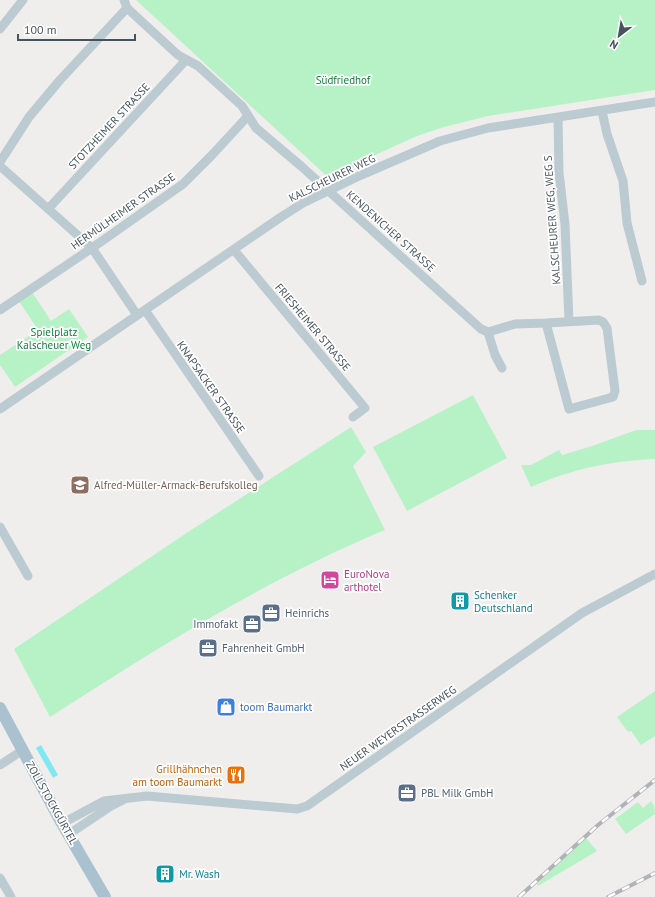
<svg xmlns="http://www.w3.org/2000/svg" width="655" height="897" font-family="'PT Sans',sans-serif">
	<style>
		.green { fill: #b7f2c7 }
		.water { fill: #81e7f2 }
		.lines { fill: none; stroke-linecap: round; stroke-linejoin: round }
		.minor { stroke: #bccad1; stroke-width: 9 }
		.major { stroke: #aac1cf; stroke-width: 12 }
		.rail-casing { stroke: #afb3b8; stroke-width: 4 }
		.rail { stroke: #fff; stroke-width: 2.5; stroke-dasharray: 8; stroke-linecap: butt }
		.labels { text-anchor: middle; stroke-width: 3.5; stroke-linejoin: round; paint-order: stroke }
		.park-label { font-size: 11px; fill: #10823c; stroke: #fff }
		.street-label { font-size: 11px; fill: #44535c; stroke: #fff }
		.education-label { font-size: 11px; fill: #785e54; stroke: #fff; text-anchor: start }
		.hotel-label { font-size: 11px; fill: #b23c85; stroke: #fff; text-anchor: start }
		.culture-label { font-size: 11px; fill: #0d838f; stroke: #fff; text-anchor: start }
		.service-label { font-size: 11px; fill: #4e5e75; stroke: #fff; text-anchor: start }
		.shop-label { font-size: 11px; fill: #366cbe; stroke: #fff; text-anchor: start }
		.food-label { font-size: 11px; fill: #c56008; stroke: #fff; text-anchor: end }
	</style>
	<rect width="100%" height="100%" fill="#f0eded"/>
	<path class="green" d="M136,0H655V90L488,116L444,127L417,136L373,156L331,180Z
		M32,292L51,321L69,309L88,337L15,387L0,365V355L38,330L19,301Z
		M473,395L507,458L407,511L373,447Z
		M351,427L366,452L353,466L385,530C267,579 157,648 50,717L14,649L188,532Z
		M636,430H655V459C610,461 572,469 531,487L521,465H531L559,450L562,455L592,446Z
		M655,691V736L641,745L631,731L628,732L617,717Z
		M651,801L654,806L655,814L626,834L615,819L638,802L643,808Z
		M586,838L597,851L538,886L537,884Z"/>
	<path class="water" d="M41,745L58,775L53,778L36,748Z"/>
	<g class="lines">
		<path class="minor" d="M124,0L127,8L178,55L198,66L242,106L256,128L301,166L481,329L488,332
			M0,29L23,0
			M602,111L607,134L623,181L627,223L642,281
			M558,117L559,173L565,224L569,321
			M0,162L29,117L60,80L127,8
			M0,166L92,248L137,315
			M48,209L186,60
			M234,250L365,408L353,417
			M0,310L92,248L183,184L212,155L248,116
			M145,310L259,476
			M599,320L603,322L607,328L615,391L613,397L569,409L546,323Z
			M488,332L515,324L546,323
			M488,332L495,355L502,368
			M0,409L281,217L303,203L359,176L440,141L488,128L655,102
			M0,527L28,576
			M0,765L23,750
			M63,823L104,801L147,796L297,809L307,806L582,613L655,574
			M69,834L111,806L123,800
			M0,878L11,897"/>
		<path class="major" d="M0,708L60,820L105,897"/>
		<defs>
			<path id="rail" d="M519,897L598,825L655,780
				M608,897L655,873"/>
		</defs>
		<use href="#rail" class="rail-casing"/>
		<use href="#rail" class="rail"/>
	</g>
	<defs>
		<symbol id="school-square" viewBox="-11 -11 22 22"><rect x="-9" y="-9" width="18" height="18" rx="4" fill="#8d6e63" stroke="#fff"/><path d="M0-5L7-2L0 1L-7-2ZM-4 1L0 2.5L4 1V4Q0 6-4 4Z" fill="#fff"/></symbol>
		<symbol id="hotel-square" viewBox="-11 -11 22 22"><rect x="-9" y="-9" width="18" height="18" rx="4" fill="#d1479c" stroke="#fff"/><path d="M-6-4.5h1.5V1H6V5H4.5V3h-9V5H-6ZM-4 0a1.8 1.8 0 1 1 3.6 0ZM.5 0V-2.5h3Q6-2.5 6 0Z" fill="#fff"/></symbol>
		<symbol id="building-square" viewBox="-11 -11 22 22"><rect x="-9" y="-9" width="18" height="18" rx="4" fill="#0f9aa8" stroke="#fff"/><path d="M-4-6H4V6H1V3H-1V6H-4ZM-2.5-4.3h1.7v1.8h-1.7ZM.8-4.3h1.7v1.8H.8ZM-2.5-1h1.7V.8h-1.7ZM.8-1h1.7V.8H.8Z" fill="#fff"/></symbol>
		<symbol id="office-square" viewBox="-11 -11 22 22"><rect x="-9" y="-9" width="18" height="18" rx="4" fill="#5c6f8a" stroke="#fff"/><path d="M-6-3h4V-5.5h4V-3h4V5H-6ZM-1-4.5V-3h2v-1.5ZM-6 0V1H6V0Z" fill="#fff"/></symbol>
		<symbol id="shop-square" viewBox="-11 -11 22 22"><rect x="-9" y="-9" width="18" height="18" rx="4" fill="#3f7fe0" stroke="#fff"/><path d="M-5-2.5h2.3a2.7 3.5 0 0 1 5.4 0H5L5.5 6h-11ZM-1.5-2.5h3a1.5 2.3 0 0 0-3 0Z" fill="#fff"/></symbol>
		<symbol id="restaurant-square" viewBox="-11 -11 22 22"><rect x="-9" y="-9" width="18" height="18" rx="4" fill="#e8710a" stroke="#fff"/><path d="M-5-6h1v4h1v-4h1v4h1v-4h1v5L-1.5 .5V6h-2V.5L-5-1ZM5-6V6H3V1.5H1.5Q1.5-4 5-6Z" fill="#fff"/></symbol>
	</defs>
	<g fill-rule="evenodd">
		<use href="#school-square" x="69" y="474" width="22" height="22"/>
		<use href="#hotel-square" x="319" y="569" width="22" height="22"/>
		<use href="#building-square" x="449" y="590" width="22" height="22"/>
		<use href="#office-square" x="260" y="602" width="22" height="22"/>
		<use href="#office-square" x="241" y="613" width="22" height="22"/>
		<use href="#office-square" x="197" y="637" width="22" height="22"/>
		<use href="#shop-square" x="215" y="696" width="22" height="22"/>
		<use href="#restaurant-square" x="225" y="764" width="22" height="22"/>
		<use href="#office-square" x="396" y="782" width="22" height="22"/>
		<use href="#building-square" x="154" y="863" width="22" height="22"/>
	</g>
	<g class="labels">
		<g class="park-label">
			<text x="343" y="84">Südfriedhof</text>
			<text x="54" y="336">Spielplatz<tspan x="54" dy="13">Kalscheuer Weg</tspan></text>
		</g>
		<g class="street-label">
			<text transform="translate(109 126) rotate(-47)" y="4">STOTZHEIMER STRASSE</text>
			<text transform="translate(332 178) rotate(-26)" y="4">KALSCHEURER WEG</text>
			<text transform="translate(123 211) rotate(-35)" y="4">HERMÜLHEIMER STRASSE</text>
			<text transform="translate(552 220) rotate(-94)" y="4">KALSCHEURER WEG, WEG S</text>
			<text transform="translate(391 231) rotate(42)" y="4">KENDENICHER STRASSE</text>
			<text transform="translate(313 327) rotate(50)" y="4">FRIESHEIMER STRASSE</text>
			<text transform="translate(211 387) rotate(55)" y="4">KNAPSACKER STRASSE</text>
			<text transform="translate(398 728) rotate(-35)" y="4">NEUER WEYERSTRASSERWEG</text>
			<text transform="translate(52 803) rotate(61)" y="4">ZOLLSTOCKGÜRTEL</text>
		</g>
		<g class="education-label">
			<text x="94" y="489">Alfred-Müller-Armack-Berufskolleg</text>
		</g>
		<g class="hotel-label">
			<text x="344" y="578">EuroNova<tspan x="344" dy="13">arthotel</tspan></text>
		</g>
		<g class="culture-label">
			<text x="474" y="599">Schenker<tspan x="474" dy="13">Deutschland</tspan></text>
			<text x="179" y="878">Mr. Wash</text>
		</g>
		<g class="service-label">
			<text x="285" y="617">Heinrichs</text>
			<text x="238" y="628" text-anchor="end">Immofakt</text>
			<text x="222" y="652">Fahrenheit GmbH</text>
			<text x="421" y="797">PBL Milk GmbH</text>
		</g>
		<g class="shop-label">
			<text x="240" y="711">toom Baumarkt</text>
		</g>
		<g class="food-label">
			<text x="222" y="773">Grillhähnchen<tspan x="222" dy="13">am toom Baumarkt</tspan></text>
		</g>
	</g>
	<g transform="translate(619 36) rotate(211)" stroke="#ffffff" stroke-width="3" paint-order="stroke">
	<path d="M0-3L7 15L0 10L-7 15Z" fill="#44535c"/>
	<text y="-6" font-size="11" font-weight="bold" text-anchor="middle" fill="#44535c">N</text>
	</g>
	<path d="M18 34v6h117v-6" fill="none" stroke="#44535c" stroke-width="2"/>
	<text x="24" y="34" font-size="12" fill="#44535c" stroke="#ffffff" stroke-width="3" paint-order="stroke">100 m</text>
</svg>
